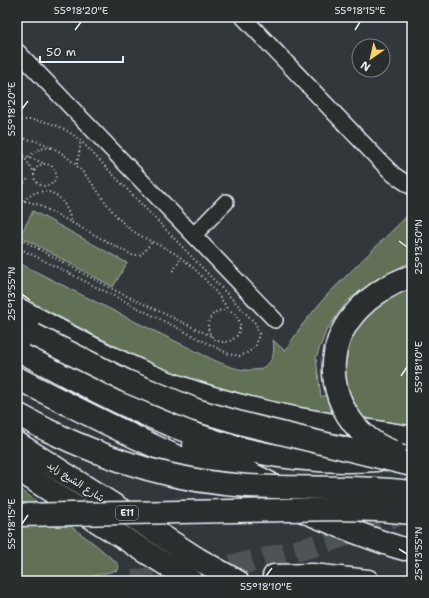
<svg xmlns="http://www.w3.org/2000/svg" width="429" height="598" font-family="'Shantell Sans','Playpen Sans Arabic',sans-serif">
	<style>
		.green { fill: #626f57; stroke: #a5b0a8 }
		.lines { fill: none; stroke-linecap: round; stroke-linejoin: round }
		.highway-tunnel { stroke: #4d5357; stroke-width: 22; stroke-dasharray: 22 11; stroke-linecap: butt }
		.minor-casing { stroke: #e8f1f8; stroke-width: 18 }
		.major-casing { stroke: #e8f1f8; stroke-width: 22 }
		.highway-casing { stroke: #e8f1f8; stroke-width: 25 }
		.path { stroke: #e8f1f8; stroke-width: 2; stroke-dasharray: 1 3; stroke-linecap: butt }
		.minor { stroke: #2a2d2e; stroke-width: 15 }
		.major { stroke: #2a2d2e; stroke-width: 19 }
		.highway { stroke: #2a2d2e; stroke-width: 22 }
		.highway-bridge-casing { stroke: #e8f1f8; stroke-width: 25; stroke-linecap: butt }
		.highway-bridge { stroke: #2a2d2e; stroke-width: 22 }
		.ticks { fill: none; stroke: #e8f1f8; stroke-width: 1.5 }
		.labels { text-anchor: middle; stroke-width: 3; stroke-linejoin: round; paint-order: stroke }
		.shield { fill: #2a2d2e; stroke: #afb6bb; stroke-width: 1 }
		.shield-label { font-size: 9px; font-weight: bold; fill: #e8f1f8 }
		.street-label { font-size: 10px; fill: #e8f1f8; stroke: #2a2d2e }
		.neatline { fill: none; stroke: #e8f1f8; stroke-width: 1.5 }
		.ticks-label { font-size: 10px; text-anchor: middle; fill: #e8f1f8 }
	</style>
	<rect width="100%" height="100%" fill="#32373b"/>
	<filter id="ink" filterUnits="userSpaceOnUse"><feTurbulence type="fractalNoise" baseFrequency=".025" numOctaves="2"/><feDisplacementMap in="SourceGraphic" scale="8" xChannelSelector="R" yChannelSelector="G"/><feConvolveMatrix kernelMatrix="1 2 1 2 8 2 1 2 1" color-interpolation-filters="sRGB"/></filter>
	<g filter="url(#ink)">
		<path class="green" d="M33,211L127,263L113,287L20,236Z
			M412,211V261L375,280L346,302L326,331L316,358L321,397L338,390L336,374L361,314L412,284V427L376,421L309,413L238,396L177,376L86,331L17,294V262C70,289 123,316 177,342C195,350 225,368 244,370C266,372 277,361 273,340L285,351L302,325L327,295Z
			M17,487L96,545L117,563L119,565L118,570L73,581H17Z"/>
		<g class="lines">
			<path class="highway-tunnel" d="M133,581C191,573 250,564 306,548C341,538 376,525 409,510"/>
			<defs>
				<path id="minor" d="M243,17L379,160L394,175L412,187
					M17,51L275,320
					M194,235L226,202"/>
				<path id="major" d="M17,307C71,335 124,366 181,386C256,413 334,424 412,436"/>
				<path id="highway" d="M17,326L34,335
					M17,349C82,384 147,420 218,442C268,458 324,463 377,460
					M17,378C107,425 199,469 293,507C330,522 366,538 404,549
					M17,414L47,430
					M17,443L198,559L237,581
					M194,445L269,483
					M17,469L103,525L192,581
					M274,576L312,575L368,581"/>
			</defs>
			<use href="#minor" class="minor-casing"/>
			<use href="#major" class="major-casing"/>
			<use href="#highway" class="highway-casing"/>
			<path class="path" d="M17,121C41,117 61,125 80,140L256,324L259,334L256,345L249,352L240,356L229,354L17,247
				M17,138C51,140 74,159 94,186C105,201 114,216 129,228C143,239 159,244 174,253C194,266 217,290 228,310
				M17,151L26,160L34,172
				M23,155L43,163
				M29,157C36,150 42,147 52,148
				M34 175a11 11 0 1 1 22 0a11 11 0 1 1-22 0Z
				M77,164L80,148V141
				M17,187L24,183L28,179
				M17,200L30,202L39,205L132,255H141L152,242
				M24,201C35,188 53,188 63,202C67,208 70,216 72,223
				M17,237L108,287L211,336
				M173,271L181,258
				M208 326a16 16 0 1 1 32 0a16 16 0 1 1-32 0Z"/>
			<use href="#minor" class="minor"/>
			<use href="#major" class="major"/>
			<use href="#highway" class="highway"/>
			<defs>
				<path id="highway-bridge" d="M34,335L126,381L196,410L244,424L412,465
					M47,430C110,461 177,482 248,486C302,489 357,485 412,492
					M394,452C341,434 316,369 348,322C363,300 388,284 412,276
					M17,515L337,509L380,510L412,513"/>
			</defs>
			<use href="#highway-bridge" class="highway-bridge-casing"/>
			<use href="#highway-bridge" class="highway-bridge"/>
		</g>
	</g>
	<path class="ticks" d="M75,30L81,22M355,30L360,22M22,109L28,101M399,241L407,247M22,294L30,300M401,376L407,367M22,524L28,515M399,549L407,554M266,576L272,568"/>
	<g class="labels">
		<rect class="shield" x="116" y="506" width="22" height="14" rx="3"/>
		<g class="shield-label">
			<text x="127" y="516">E11</text>
		</g>
		<g class="street-label">
			<text transform="translate(76 481) rotate(33)" y="4">شارع الشيخ زايد</text>
		</g>
	</g>
	<rect width="429" height="598" fill="none" stroke="#2a2d2e" stroke-width="44"/>
	<g transform="translate(371 58) rotate(214)"><circle r="19" fill="#2a2d2e" stroke="#767b7f"/>
	<path d="M0-3L7 15L0 10L-7 15Z" fill="#ffd166"/>
	<text y="-6" font-size="11" font-weight="bold" text-anchor="middle" fill="#e8f1f8">N</text>
	</g>
	<path d="M40 56v6h83v-6" fill="none" stroke="#e8f1f8" stroke-width="2"/>
	<text x="46" y="56" font-size="12" fill="#e8f1f8" stroke="#2a2d2e" stroke-width="3" paint-order="stroke">50 m</text>
	<rect x="22" y="22" width="385" height="554" class="neatline"/>
	<g class="ticks-label">
		<text x="81" y="14">55°18'20"E</text>
		<text x="360" y="14">55°18'15"E</text>
		<text transform="translate(11 109) rotate(-90)" y="4">55°18'20"E</text>
		<text transform="translate(418 247) rotate(-90)" y="4">25°13'50"N</text>
		<text transform="translate(11 294) rotate(-90)" y="4">25°13'55"N</text>
		<text transform="translate(418 367) rotate(-90)" y="4">55°18'10"E</text>
		<text transform="translate(11 524) rotate(-90)" y="4">55°18'15"E</text>
		<text transform="translate(418 554) rotate(-90)" y="4">25°13'55"N</text>
		<text x="266" y="590">55°18'10"E</text>
	</g>
</svg>
